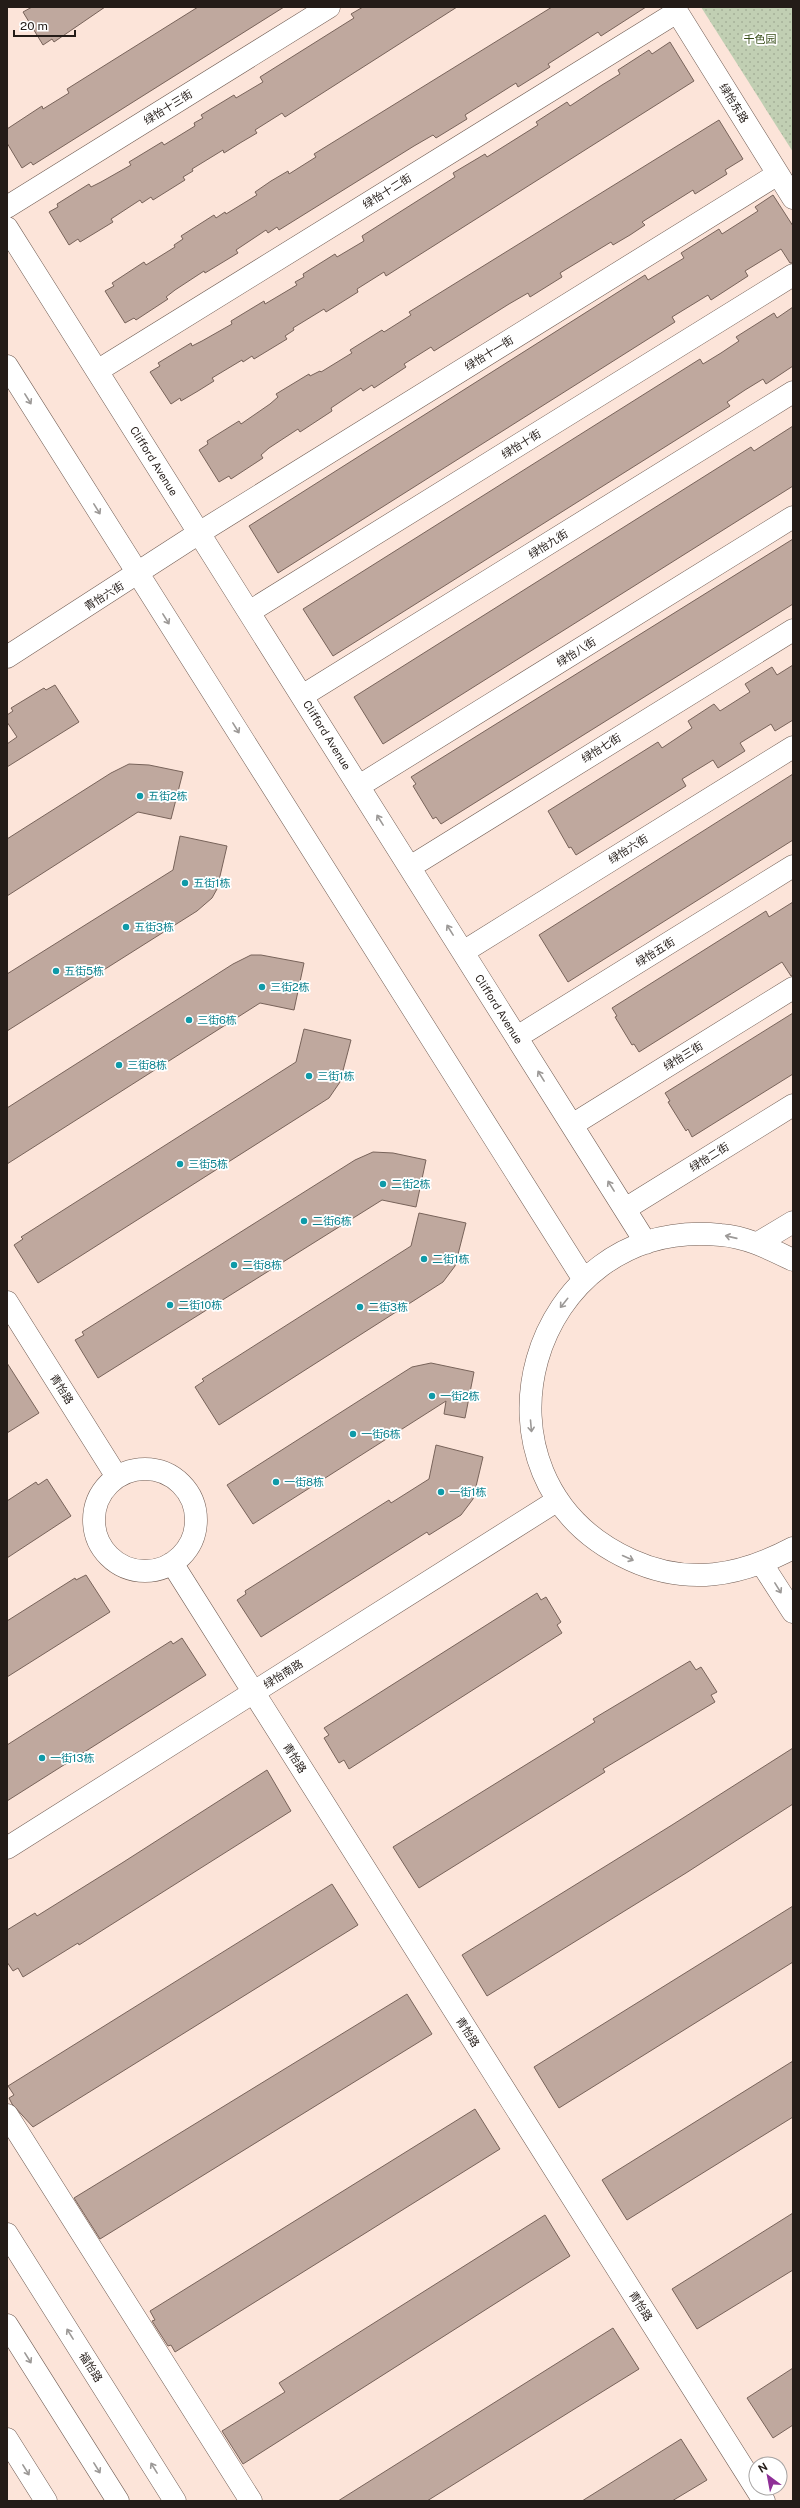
<svg xmlns="http://www.w3.org/2000/svg" width="800" height="2508" font-family="'Public Sans','Noto Sans SC',sans-serif">
	<style>
		.park { fill: url(#park-dots) }
		.building { fill: #bfa89e; stroke: #78635a }
		.lines { fill: none; stroke-linecap: round; stroke-linejoin: round }
		.minor-casing { stroke: #725e55; stroke-width: 23 }
		.minor { stroke: #fff; stroke-width: 22 }
		.oneway { stroke: #9c9997 }
		.culture-dot { fill: #0f9aa8; stroke: #fff; stroke-width: 1.5 }
		.labels { text-anchor: middle; stroke-width: 3.5; stroke-linejoin: round; paint-order: stroke }
		.park-label { font-size: 11px; fill: #374d18; stroke: #fff }
		.street-label { font-size: 11px; fill: #241c18; stroke: #fff }
		.culture-label { font-size: 11px; fill: #0d838f; stroke: #fff; text-anchor: start }
	</style>
	<defs>
		<pattern id="park-dots" width="8" height="8" patternUnits="userSpaceOnUse"><rect width="8" height="8" fill="#c1cfb3"/><path d="M2 2h.1M6 6h.1" fill="none" stroke="#a6b199" stroke-width="1.8" stroke-linecap="round"/></pattern>
	</defs>
	<rect width="100%" height="100%" fill="#fce4d9"/>
	<path class="park" d="M701,7H793V152Z"/>
	<path class="building" d="M32,7H105L54,42L52,39L43,45L23,12Z
		M198,7H284L33,165L31,162L22,168L7,143V129L42,106L43,109L69,93L67,89Z
		M363,7H457L285,117L282,113L255,130L257,133L240,143L224,153L223,150L192,169L193,171L183,177L185,180L153,200L151,197L142,203L140,200L111,219L113,222L80,242L78,239L69,245L49,212L58,207L57,204L89,184L91,187L101,182L131,165L129,162L162,142L164,145L195,126L194,123L203,118L201,115L234,95L236,98L263,82L260,77L354,18L351,14Z
		M552,7H646L601,36L598,32L548,64L550,67L518,87L516,83L497,95L465,115L467,119L436,138L433,135L414,146L279,230L277,227L268,233L266,230L236,250L238,253L205,273L204,271L175,290L166,297L168,299L136,320L134,318L125,323L105,291L114,286L112,283L144,262L146,265L175,247L174,245L183,239L181,236L214,215L216,218L225,212L226,214L257,195L255,192L271,181L288,171L289,174L316,157L314,154Z
		M670,42L694,81L386,276L384,272L357,289L358,292L326,312L324,309L293,328L294,330L285,336L287,339L254,359L252,356L243,362L242,360L212,378L214,381L198,391L181,401L180,398L171,404L150,372L160,366L158,363L191,343L192,346L202,341L232,324L231,321L264,301L265,304L297,285L295,282L304,277L303,274L335,254L337,257L364,241L362,236L455,177L453,173L485,154L487,157L538,125L536,122L567,102L570,106L602,85L620,74L618,70L649,50L652,54Z
		M719,120L743,159L725,170L727,174L695,194L693,190L642,222L645,225L630,235L613,245L611,242L560,273L562,277L530,297L528,293L509,304L434,351L431,347L404,364L406,367L374,388L372,385L363,391L361,388L331,408L332,411L300,432L298,429L269,448L261,455L263,458L231,479L229,476L219,482L199,450L208,444L207,441L239,421L241,424L270,404L278,397L276,394L309,374L310,376L320,371L321,372L352,353L350,350L382,330L384,332L411,315L409,312Z
		M773,195L793,226V263H790L781,249L745,271L748,276L711,300L708,295L672,317L675,322L278,573L249,526L645,275L648,280L684,258L681,253L719,229L722,234L758,211L755,207Z
		M793,307V366L766,384L763,379L745,390L727,402L730,406L333,656L303,609L700,359L703,364L721,353L739,341L736,337L774,313L777,318Z
		M793,426V486L383,744L354,697L751,447L754,451Z
		M793,539V604L441,824L436,817L433,819L413,786L416,784L411,777Z
		M793,665V720L775,731L771,724L740,743L745,751L718,768L713,760L682,779L686,786L576,855L571,847L569,848L548,811L658,742L662,748L692,728L688,721L714,704L720,711L750,692L745,684L772,667L777,675Z
		M55,685L79,722L7,767V744L17,737L7,722V715L13,711L11,708L44,688L46,690Z
		M129,764L149,765L183,772L171,819L138,812L7,896V839L111,773Z
		M793,774V840L568,982L539,935Z
		M180,836L227,846L217,889L212,898L197,911L7,1031V974L173,870Z
		M793,902V976H791L782,962L639,1052L634,1044L632,1045L615,1017L617,1016L612,1008L766,911L769,917Z
		M251,955H261L304,963L294,1010L260,1003L7,1164V1108L233,964Z
		M793,1013V1074L692,1137L688,1129L686,1131L668,1102L670,1101L665,1093Z
		M304,1029L351,1040L340,1082L329,1098L38,1283L14,1245L23,1239L21,1237L296,1062Z
		M373,1152L393,1153L426,1160L416,1207L382,1200L98,1378L75,1340L84,1335L82,1332L355,1160Z
		M419,1213L466,1223L455,1266L443,1282L219,1425L195,1387L204,1381L202,1379L411,1246Z
		M7,1363L39,1413L7,1433Z
		M431,1363L474,1372L465,1418L444,1414L446,1401L253,1524L227,1485L404,1372L412,1367Z
		M436,1445L483,1457L473,1499L461,1515L429,1535L427,1532L261,1637L237,1600L246,1594L245,1591L389,1500L391,1503L429,1479Z
		M47,1479L71,1516L7,1558V1501L36,1482L38,1485Z
		M86,1575L110,1612L7,1677V1621L75,1578L76,1580Z
		M537,1593L541,1600L546,1597L561,1622L557,1625L562,1633L349,1769L344,1760L339,1763L324,1738L329,1735L324,1728Z
		M182,1638L206,1675L7,1801V1745L171,1641L173,1644Z
		M690,1661L696,1670L701,1667L717,1692L711,1695L715,1702L603,1769L605,1772L419,1888L393,1847L595,1722L593,1719Z
		M793,1748V1804L686,1873L487,1996L462,1955L672,1825Z
		M267,1770L291,1811L79,1945L78,1943L23,1977L18,1968L13,1971L7,1962V1930L35,1913L37,1916L122,1863Z
		M332,1884L358,1925L33,2127L12,2104L9,2098L14,2095L8,2086Z
		M793,1906V1962L559,2108L534,2067Z
		M407,1994L432,2034L100,2239L74,2198Z
		M793,2061V2117L627,2220L602,2180Z
		M475,2109L500,2149L175,2352L171,2345L168,2346L152,2321L155,2320L150,2311Z
		M793,2213V2270L697,2329L672,2289Z
		M545,2215L570,2256L243,2464L222,2431L285,2392L279,2383Z
		M613,2328L639,2369L576,2408L427,2501H338Z
		M793,2368V2425L773,2438L747,2398Z
		M681,2439L707,2480L672,2501H582Z"/>
	<g class="lines">
		<defs>
			<path id="minor" d="M674,7L793,198
				M7,207L329,7
				M7,228L646,1243
				M7,366L584,1280
				M97,371L677,12
				M249,612L793,275
				M7,657L199,533L778,174
				M302,696L793,392
				M359,786L793,517
				M410,867L793,630
				M463,952L793,747
				M517,1037L793,866
				M572,1125L793,988
				M625,1209L793,1105
				M758,1243L793,1222
				M793,1260C770,1249 747,1237 721,1235C529,1215 453,1479 631,1560C688,1586 740,1576 793,1548
				M7,1302L117,1477
				M94 1520a51 51 0 1 1 102 0a51 51 0 1 1-102 0Z
				M172,1563L764,2501
				M762,1564L793,1612
				M7,1848L558,1500
				M7,2115L251,2501
				M7,2234L175,2501
				M7,2325L118,2501
				M7,2439L46,2501"/>
		</defs>
		<use href="#minor" class="minor-casing"/>
		<use href="#minor" class="minor"/>
	</g>
	<defs><path id="oneway-shaft" d="M-6 0H5M1.5-3L5.5 0L1.5 3" fill="none" stroke-width="1.6" stroke-linecap="round" stroke-linejoin="round"/></defs>
	<g class="oneway">
		<use href="#oneway-shaft" transform="translate(28 399) rotate(58)"/>
		<use href="#oneway-shaft" transform="translate(97 509) rotate(58)"/>
		<use href="#oneway-shaft" transform="translate(166 619) rotate(58)"/>
		<use href="#oneway-shaft" transform="translate(236 728) rotate(58)"/>
		<use href="#oneway-shaft" transform="translate(380 820) rotate(-122)"/>
		<use href="#oneway-shaft" transform="translate(450 930) rotate(-122)"/>
		<use href="#oneway-shaft" transform="translate(541 1076) rotate(-122)"/>
		<use href="#oneway-shaft" transform="translate(611 1186) rotate(-122)"/>
		<use href="#oneway-shaft" transform="translate(731 1237) rotate(-167)"/>
		<use href="#oneway-shaft" transform="translate(564 1303) rotate(129)"/>
		<use href="#oneway-shaft" transform="translate(531 1426) rotate(85)"/>
		<use href="#oneway-shaft" transform="translate(628 1558) rotate(24)"/>
		<use href="#oneway-shaft" transform="translate(778 1588) rotate(58)"/>
		<use href="#oneway-shaft" transform="translate(70 2334) rotate(-122)"/>
		<use href="#oneway-shaft" transform="translate(28 2358) rotate(58)"/>
		<use href="#oneway-shaft" transform="translate(97 2468) rotate(58)"/>
		<use href="#oneway-shaft" transform="translate(154 2468) rotate(-122)"/>
		<use href="#oneway-shaft" transform="translate(26 2470) rotate(58)"/>
	</g>
	<g class="culture-dot">
		<circle cx="140" cy="796" r="4"/>
		<circle cx="185" cy="883" r="4"/>
		<circle cx="126" cy="927" r="4"/>
		<circle cx="56" cy="971" r="4"/>
		<circle cx="262" cy="987" r="4"/>
		<circle cx="189" cy="1020" r="4"/>
		<circle cx="119" cy="1065" r="4"/>
		<circle cx="309" cy="1076" r="4"/>
		<circle cx="180" cy="1164" r="4"/>
		<circle cx="383" cy="1184" r="4"/>
		<circle cx="304" cy="1221" r="4"/>
		<circle cx="424" cy="1259" r="4"/>
		<circle cx="234" cy="1265" r="4"/>
		<circle cx="170" cy="1305" r="4"/>
		<circle cx="360" cy="1307" r="4"/>
		<circle cx="432" cy="1396" r="4"/>
		<circle cx="353" cy="1434" r="4"/>
		<circle cx="276" cy="1482" r="4"/>
		<circle cx="441" cy="1492" r="4"/>
		<circle cx="42" cy="1758" r="4"/>
	</g>
	<g class="labels">
		<g class="park-label">
			<text x="760" y="43">千色园</text>
		</g>
		<g class="street-label">
			<text transform="translate(734 103) rotate(58)" y="4">绿怡东路</text>
			<text transform="translate(168 107) rotate(-32)" y="4">绿怡十三街</text>
			<text transform="translate(387 191) rotate(-32)" y="4">绿怡十二街</text>
			<text transform="translate(489 353) rotate(-32)" y="4">绿怡十一街</text>
			<text transform="translate(521 444) rotate(-32)" y="4">绿怡十街</text>
			<text transform="translate(154 461) rotate(58)" y="4">Clifford Avenue</text>
			<text transform="translate(548 544) rotate(-32)" y="4">绿怡九街</text>
			<text transform="translate(104 596) rotate(-32)" y="4">青怡六街</text>
			<text transform="translate(576 652) rotate(-32)" y="4">绿怡八街</text>
			<text transform="translate(327 735) rotate(58)" y="4">Clifford Avenue</text>
			<text transform="translate(601 748) rotate(-32)" y="4">绿怡七街</text>
			<text transform="translate(628 849) rotate(-32)" y="4">绿怡六街</text>
			<text transform="translate(655 952) rotate(-32)" y="4">绿怡五街</text>
			<text transform="translate(499 1009) rotate(58)" y="4">Clifford Avenue</text>
			<text transform="translate(683 1056) rotate(-32)" y="4">绿怡三街</text>
			<text transform="translate(709 1157) rotate(-32)" y="4">绿怡二街</text>
			<text transform="translate(62 1389) rotate(58)" y="4">青怡路</text>
			<text transform="translate(283 1674) rotate(-32)" y="4">绿怡南路</text>
			<text transform="translate(295 1758) rotate(58)" y="4">青怡路</text>
			<text transform="translate(468 2032) rotate(58)" y="4">青怡路</text>
			<text transform="translate(641 2306) rotate(58)" y="4">青怡路</text>
			<text transform="translate(91 2367) rotate(58)" y="4">福怡路</text>
		</g>
		<g class="culture-label">
			<text x="148" y="800">五街2栋</text>
			<text x="193" y="887">五街1栋</text>
			<text x="134" y="931">五街3栋</text>
			<text x="64" y="975">五街5栋</text>
			<text x="270" y="991">三街2栋</text>
			<text x="197" y="1024">三街6栋</text>
			<text x="127" y="1069">三街8栋</text>
			<text x="317" y="1080">三街1栋</text>
			<text x="188" y="1168">三街5栋</text>
			<text x="391" y="1188">二街2栋</text>
			<text x="312" y="1225">二街6栋</text>
			<text x="432" y="1263">二街1栋</text>
			<text x="242" y="1269">二街8栋</text>
			<text x="178" y="1309">二街10栋</text>
			<text x="368" y="1311">二街3栋</text>
			<text x="440" y="1400">一街2栋</text>
			<text x="361" y="1438">一街6栋</text>
			<text x="284" y="1486">一街8栋</text>
			<text x="449" y="1496">一街1栋</text>
			<text x="50" y="1762">一街13栋</text>
		</g>
	</g>
	<rect width="800" height="2508" fill="none" stroke="#241c18" stroke-width="16"/>
	<g transform="translate(768 2476) rotate(328)"><circle r="19" fill="#ffffff" stroke="#a7a4a3"/>
	<path d="M0-3L7 15L0 10L-7 15Z" fill="#8f2f97"/>
	<text y="-6" font-size="11" font-weight="bold" text-anchor="middle" fill="#241c18">N</text>
	</g>
	<path d="M14 30v6h61v-6" fill="none" stroke="#241c18" stroke-width="2"/>
	<text x="20" y="30" font-size="12" fill="#241c18" stroke="#ffffff" stroke-width="3" paint-order="stroke">20 m</text>
</svg>
